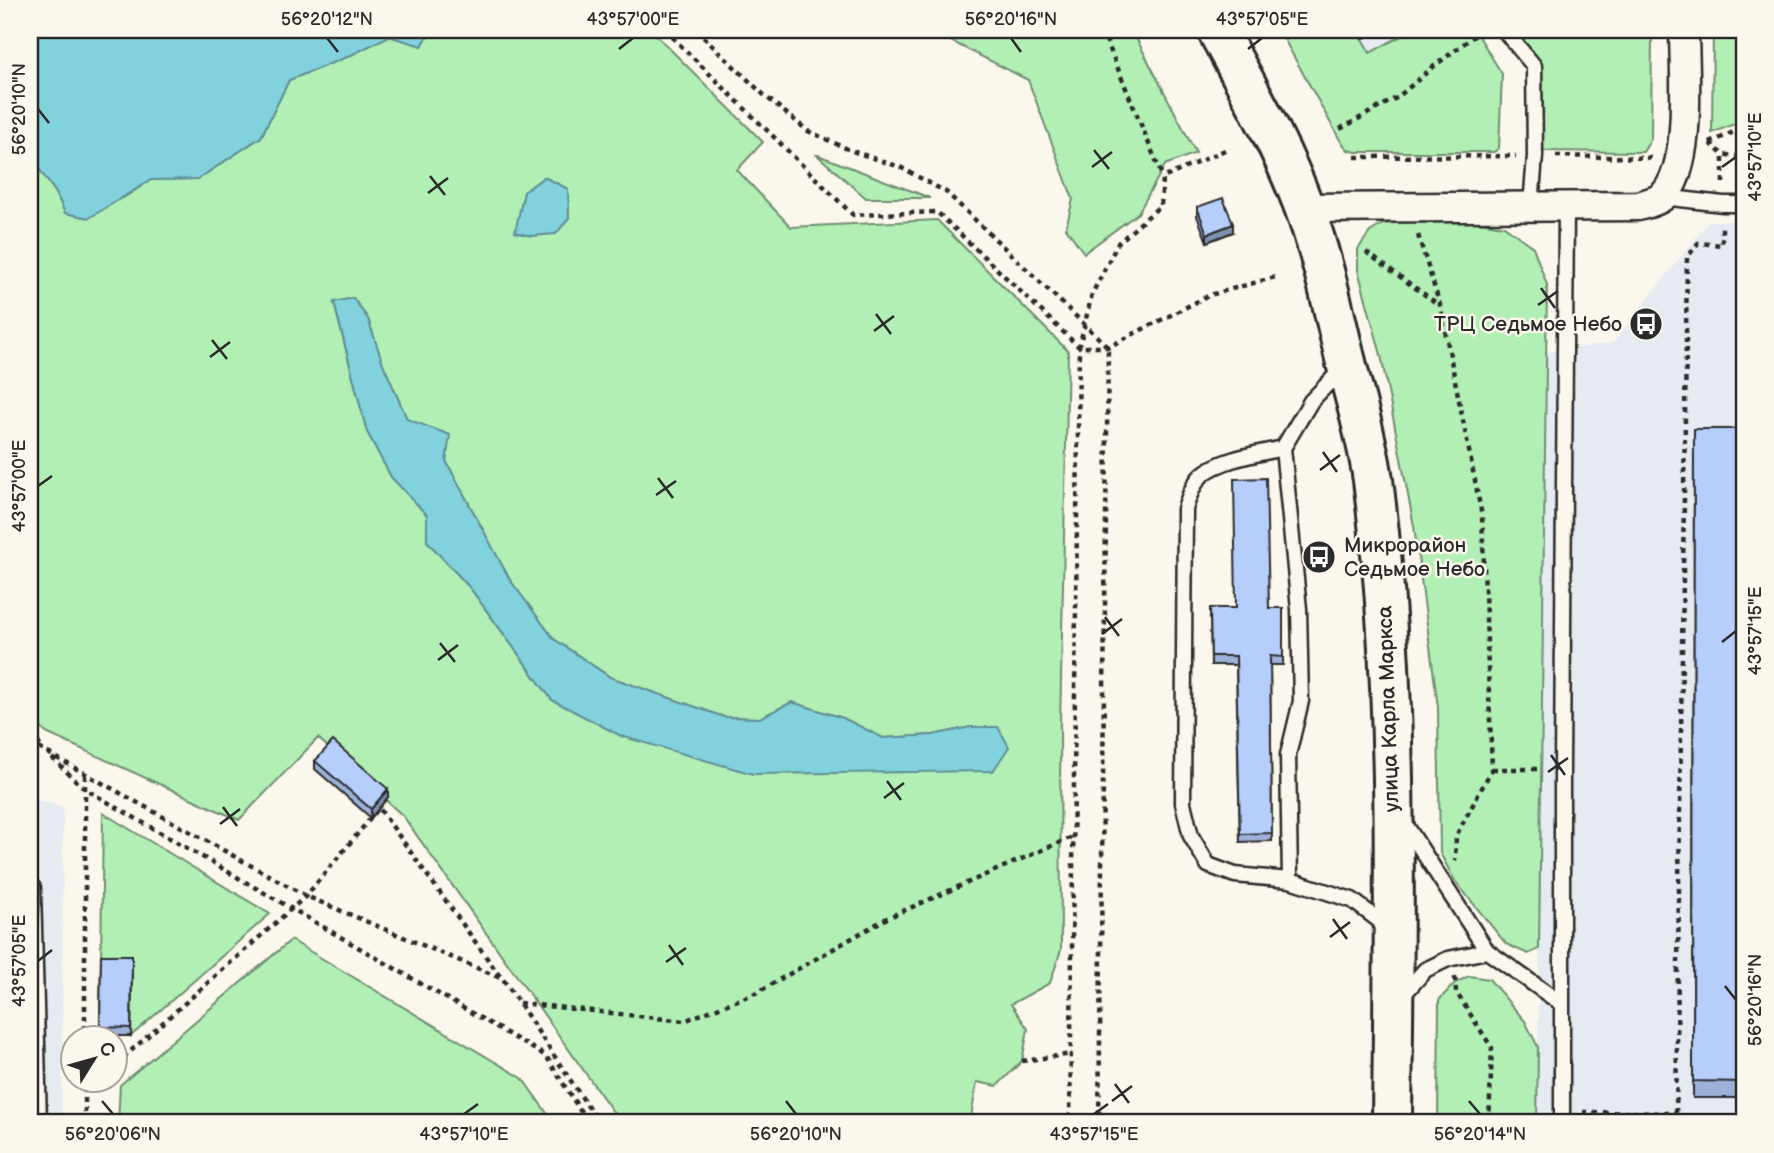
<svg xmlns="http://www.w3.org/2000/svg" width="1774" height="1153" font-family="'Balsamiq Sans',sans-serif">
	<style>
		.built { fill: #e6ebf1 }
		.green { fill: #b2efb5; stroke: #6e8d70; stroke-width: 2; fill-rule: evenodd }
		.water { fill: #82d2dd; stroke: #5f8f96; stroke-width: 2 }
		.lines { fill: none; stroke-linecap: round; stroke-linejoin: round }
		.service-casing { stroke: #2b2b2b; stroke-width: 19 }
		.minor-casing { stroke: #2b2b2b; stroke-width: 33 }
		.secondary-casing { stroke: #2b2b2b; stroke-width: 44 }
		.path { stroke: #2b2b2b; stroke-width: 4.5; stroke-dasharray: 5 5; stroke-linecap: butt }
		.service { stroke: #fbf7ec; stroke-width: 14 }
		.minor { stroke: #fbf7ec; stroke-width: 28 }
		.secondary { stroke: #fbf7ec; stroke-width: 38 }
		.wall { fill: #9db1d9; stroke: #2b2b2b; stroke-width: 2 }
		.shaded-wall { fill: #7f90b0; stroke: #2b2b2b; stroke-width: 2 }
		.building { fill: #b6cefc; stroke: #2b2b2b; stroke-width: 2 }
		.ticks { fill: none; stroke: #2b2b2b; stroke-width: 2.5 }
		.labels { text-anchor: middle; stroke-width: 5; stroke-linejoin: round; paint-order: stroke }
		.poi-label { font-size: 21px; fill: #2b2b2b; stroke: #fbf7ec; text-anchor: end }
		.street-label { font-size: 21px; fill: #2b2b2b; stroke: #fbf7ec }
		.neatline { fill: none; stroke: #2b2b2b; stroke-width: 2.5 }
		.ticks-label { font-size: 18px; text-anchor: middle; fill: #2b2b2b }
	</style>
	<rect width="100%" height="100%" fill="#fbf7ec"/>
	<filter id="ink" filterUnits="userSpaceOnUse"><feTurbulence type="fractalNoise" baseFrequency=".0143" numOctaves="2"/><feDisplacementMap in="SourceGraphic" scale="14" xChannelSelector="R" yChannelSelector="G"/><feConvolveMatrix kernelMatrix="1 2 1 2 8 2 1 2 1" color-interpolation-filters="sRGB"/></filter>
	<g filter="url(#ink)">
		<path class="built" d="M1357,30H1412L1370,53Z
			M1709,221H1744V1123H1537L1547,352L1613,343Z
			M30,798L63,807L62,1123H30Z"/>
		<path class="green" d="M431,30H651L763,142L737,170L791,227L937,220L1068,351L1060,726L1061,950L1050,983L1011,1004L1028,1029L1022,1061L997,1086L977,1082L970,1123H621L403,816L318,738L239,820L46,733L30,716V156L56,193L65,213L123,198L151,180L198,179L261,137L289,80L347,57L389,36L422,46ZM544,177L568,189L569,218L516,232L524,192ZM353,298L368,319L383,364L407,420L449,435L446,461L510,580L554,639L610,677L724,717L760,718L792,702L843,718L883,738L933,735L971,727L753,774L552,700L470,588L427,541V515L391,477L367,432L334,303Z
			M929,30H1132L1196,153L1165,165L1138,213L1084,253L1066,228L1073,199L1028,80Z
			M1279,30H1357L1370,53L1412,30H1475L1502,74L1499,148L1494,152H1356L1348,150L1340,140Z
			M1517,30H1652L1651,139L1643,152L1542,151L1540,69Z
			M1713,30H1744V120L1712,133Z
			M817,155H818L930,198H866Z
			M1429,220H1466L1504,226L1533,247L1547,285L1539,949L1528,954L1506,944L1455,881L1440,853L1438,707L1414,526L1381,355L1358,270V249L1370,232L1383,224Z
			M103,813L270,914L131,1036L132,964L101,963Z
			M291,940L522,1078L554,1123H118L120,1085Z
			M1469,976L1489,979L1525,1021L1538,1047L1537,1123H1438L1439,1000L1455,983Z"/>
		<path class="water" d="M30,30H431L422,46L389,36L347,57L289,80L261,137L198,179L151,180L89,218L65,213L56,193L30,156Z
			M544,177L568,189L569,218L556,234L531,236L515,232L524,192Z
			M353,298L368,319L383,364L407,419L450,435L446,461L510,580L554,639L610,677L724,717L760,718L792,702L843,718L883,738L933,735L971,727H998L1009,747L993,771L753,774L621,736L552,700L470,588L427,541V515L391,477L367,432L334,302Z"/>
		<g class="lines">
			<defs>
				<path id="service" d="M1504,30L1534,66L1535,156L1531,206
					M1663,197L1723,204H1744
					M1343,368L1311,401L1283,448C1258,454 1224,458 1203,474C1193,483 1189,497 1185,509L1183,803L1191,836L1208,865L1235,875L1290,880L1352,900L1389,928
					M1283,448L1299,609L1301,701L1288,755L1290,880
					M1403,821L1487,951L1562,1004
					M30,887L33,888L39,1123
					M1402,996L1425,970L1448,959L1487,951
					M1562,1123V769L1566,206"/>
				<path id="minor" d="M1304,208L1638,206C1645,204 1658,201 1663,196C1693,167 1684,70 1684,30"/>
				<path id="secondary" d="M1217,30C1248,88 1281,145 1304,207C1322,255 1332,304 1344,354C1354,396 1367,437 1373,480C1400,693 1394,909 1392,1123"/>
			</defs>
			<use href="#service" class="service-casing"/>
			<use href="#minor" class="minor-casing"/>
			<use href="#secondary" class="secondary-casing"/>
			<path class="path" d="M665,30L853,215L937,212L1079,347L1070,1123
				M696,30L765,96L808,131L852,151L900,167L946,192L1108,347L1099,1123
				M1102,30L1163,178
				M1340,129L1398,97L1433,67L1482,30
				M1710,143L1744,127
				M1710,143L1723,155L1744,156
				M1225,150L1163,178L1161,205L1118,243L1092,294L1079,347H1108L1210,295L1279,276
				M1556,156L1652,158
				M1355,157L1516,156
				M1723,183V155
				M1418,235L1440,305L1482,516L1492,769L1456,836L1455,861
				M1366,252L1439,305
				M30,735L44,749
				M30,743L306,896L503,979L599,1123
				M52,758L85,789L546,1056L588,1123
				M1492,769H1540
				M85,775V1038
				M1455,977L1456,992L1492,1048L1489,1123
				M519,1003L684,1021L758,992L887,918L1072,837
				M115,1038L116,1036
				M1022,1061L1072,1054
				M116,1064L306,896L379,808L502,979
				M86,1090L98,1080
				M1583,1112L1676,1113
				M85,1123V1080
				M1676,1123L1687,258L1698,243L1722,245V223
				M1744,1123V1118"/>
			<use href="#service" class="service"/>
			<use href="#minor" class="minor"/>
			<use href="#secondary" class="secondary"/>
		</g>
		<path class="wall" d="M1357,30H1379L1362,39Z
			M1197,207L1233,232L1207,242L1197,216Z
			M1694,429H1744V1098H1693Z
			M1210,608H1283V665H1270L1272,841L1240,842L1236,665H1211Z
			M315,761L388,797L371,818L315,769Z
			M101,955H132L131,1036H100Z"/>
		<path class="shaded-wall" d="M1362,30H1379L1362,39Z
			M1233,224V232L1207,242V234Z
			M388,789V797L371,818V809Z"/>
		<path class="building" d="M1223,198L1233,224L1207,234L1197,207Z
			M1694,429H1744V1082L1693,1081Z
			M1266,478L1269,608H1283V657L1270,656L1272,833L1240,834L1236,656H1211L1210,608H1236L1234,479Z
			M333,741L388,789L371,809L315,761Z
			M101,955H132L131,1028L100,1027Z"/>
	</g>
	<path class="ticks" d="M327,38L338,52M1011,38L1021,52M619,49L633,38M1248,49L1262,38M38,109L49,123M1094,150L1109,169M1092,167L1112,152M1722,167L1736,157M430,176L445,195M428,193L448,178M1541,288L1555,308M1538,305L1558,291M876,314L891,334M874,331L894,316M212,340L227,359M210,357L230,342M1323,452L1337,472M1320,470L1340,455M658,478L673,498M38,486L52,476M656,495L676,481M1105,617L1119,636M1102,634L1122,619M1722,642L1736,631M440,643L455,662M438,660L458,645M1551,755L1565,775M1548,772L1568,758M887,781L901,800M884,798L904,783M223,807L237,826M220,824L240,809M1333,919L1347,939M1330,937L1350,922M669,945L683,965M38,961L52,950M666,962L686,948M1725,986L1736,1000M1115,1084L1129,1103M102,1101L113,1114M786,1101L796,1114M1112,1101L1132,1086M1469,1101L1480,1114M464,1114L478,1104M1094,1114L1108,1104"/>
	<defs>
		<symbol id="bus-disc" viewBox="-11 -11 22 22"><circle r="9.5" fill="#2b2b2b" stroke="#fbf7ec"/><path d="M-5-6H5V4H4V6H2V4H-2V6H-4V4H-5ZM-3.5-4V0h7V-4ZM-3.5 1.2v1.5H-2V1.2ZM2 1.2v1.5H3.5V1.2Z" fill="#fff"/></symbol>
	</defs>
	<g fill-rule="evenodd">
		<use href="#bus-disc" x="1627" y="305" width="38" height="38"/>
		<use href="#bus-disc" x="1300" y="538" width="38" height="38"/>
	</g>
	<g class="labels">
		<g class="poi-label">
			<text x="1622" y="331">ТРЦ Седьмое Небо</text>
			<text x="1344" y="552" text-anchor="start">Микрорайон<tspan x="1344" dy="24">Седьмое Небо</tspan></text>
		</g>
		<g class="street-label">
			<text transform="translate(1388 709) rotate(-92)" y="7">улица Карла Маркса</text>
		</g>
	</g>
	<rect width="1774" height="1153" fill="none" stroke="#fbf7ec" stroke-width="77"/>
	<g transform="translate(94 1059) rotate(53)"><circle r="33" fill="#fbf7ec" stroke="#a8a59f" stroke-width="2"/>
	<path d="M0-5L12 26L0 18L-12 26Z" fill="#2b2b2b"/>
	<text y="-10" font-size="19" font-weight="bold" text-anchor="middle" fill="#2b2b2b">С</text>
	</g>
	<rect x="38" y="38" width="1698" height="1076" class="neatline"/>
	<g class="ticks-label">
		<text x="327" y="25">56°20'12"N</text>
		<text x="633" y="25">43°57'00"E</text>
		<text x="1011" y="25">56°20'16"N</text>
		<text x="1262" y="25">43°57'05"E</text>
		<text transform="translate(19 109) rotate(-90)" y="6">56°20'10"N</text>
		<text transform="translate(1755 157) rotate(-90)" y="6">43°57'10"E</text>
		<text transform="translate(19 486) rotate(-90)" y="6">43°57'00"E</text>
		<text transform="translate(1755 631) rotate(-90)" y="6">43°57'15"E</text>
		<text transform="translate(19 961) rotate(-90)" y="6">43°57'05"E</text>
		<text transform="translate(1755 1000) rotate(-90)" y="6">56°20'16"N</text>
		<text x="113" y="1140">56°20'06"N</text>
		<text x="464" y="1140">43°57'10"E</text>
		<text x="796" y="1140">56°20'10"N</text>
		<text x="1094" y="1140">43°57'15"E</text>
		<text x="1480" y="1140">56°20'14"N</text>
	</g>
</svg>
